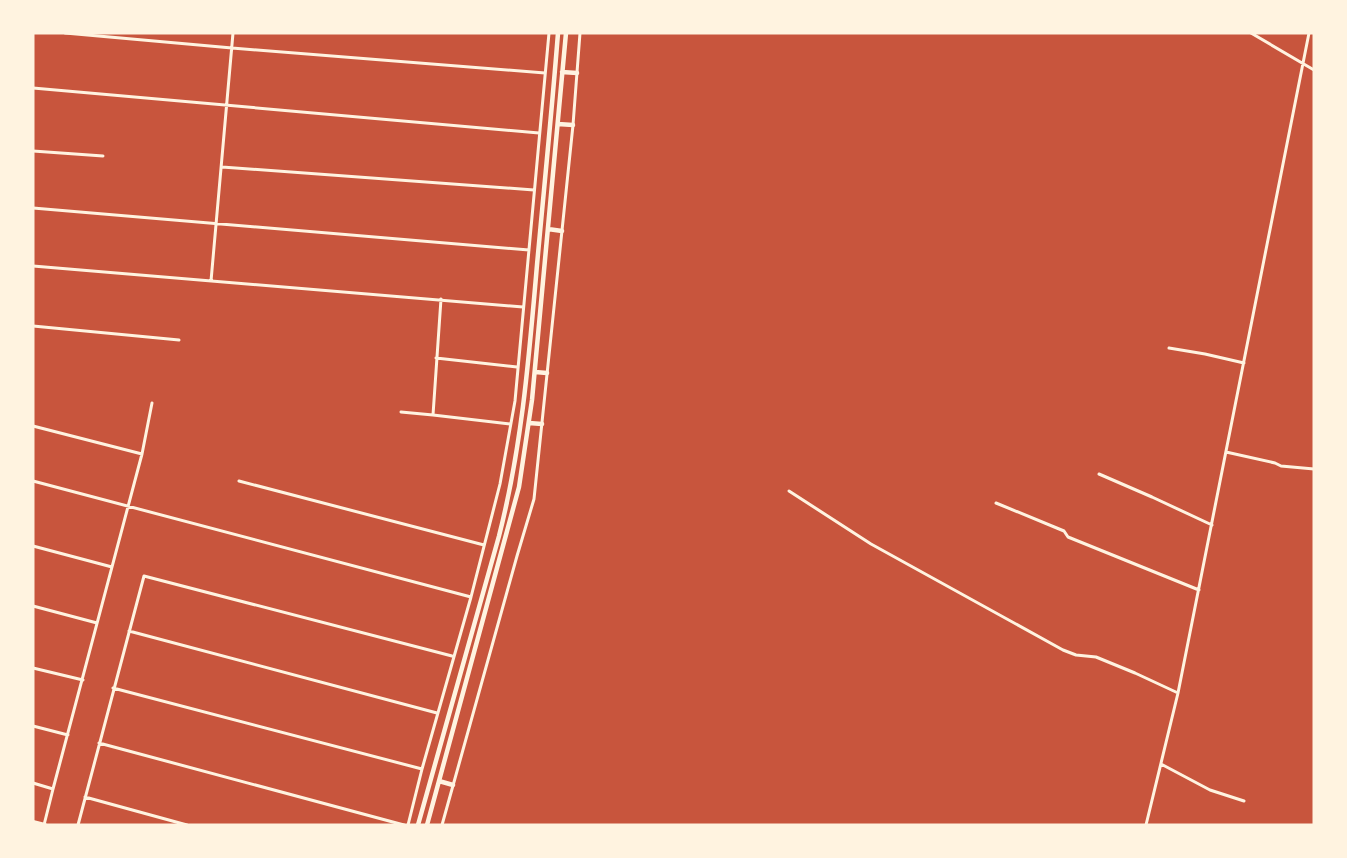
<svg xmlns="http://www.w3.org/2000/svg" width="1347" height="858" font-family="'Fira Sans Condensed',sans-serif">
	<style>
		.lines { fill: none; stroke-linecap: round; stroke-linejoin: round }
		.minor { stroke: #fff3e0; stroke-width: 3 }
		.tertiary { stroke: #fff3e0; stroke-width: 4 }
		.trunk { stroke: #fff3e0; stroke-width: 4.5 }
	</style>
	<rect width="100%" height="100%" fill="#c8553d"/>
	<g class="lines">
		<path class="minor" d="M65,33L232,48L545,73
			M1251,33L1314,70
			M33,88L539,133
			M33,151L103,156
			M222,167L534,190
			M33,208L529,250
			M33,266L523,307
			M211,281L233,33
			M33,326L179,340
			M1169,348L1205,354L1244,363
			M436,358L517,367
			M401,412L433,415L510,424
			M433,415L441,299
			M33,426L142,454
			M1226,452L1275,463L1281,466L1314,469
			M1099,474L1152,497L1212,525
			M33,481L471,597
			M239,481L484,545
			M789,491L871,544L1063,650L1076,655L1096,657L1135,673L1178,693
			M996,503L1064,531L1068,537L1199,590
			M33,546L112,567
			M33,606L97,623
			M129,631L437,713
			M33,668L83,680
			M113,688L422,769
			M33,726L68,735
			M99,743L404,825
			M1161,764L1210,790L1244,801
			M33,783L53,789L44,825
			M53,789L142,454L152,403
			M85,797L187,825
			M78,825L144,576L452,656
			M408,825L422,769L471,597L500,484L515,401L549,33
			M442,825L517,556L534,499L573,125L580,33
			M1146,825L1178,693L1309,33"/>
		<path class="tertiary" d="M33,822L45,825"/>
		<path class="trunk" d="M562,72L577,73
			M558,124L573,125
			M548,229L562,231
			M535,372L547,373
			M529,423L542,424
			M439,781L453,785
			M418,825L499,536C522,446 529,357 537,265C544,188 552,110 558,33
			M427,825L519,487L532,400L566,33"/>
	</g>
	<rect width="1347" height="858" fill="none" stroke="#fff3e0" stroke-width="69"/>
</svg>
